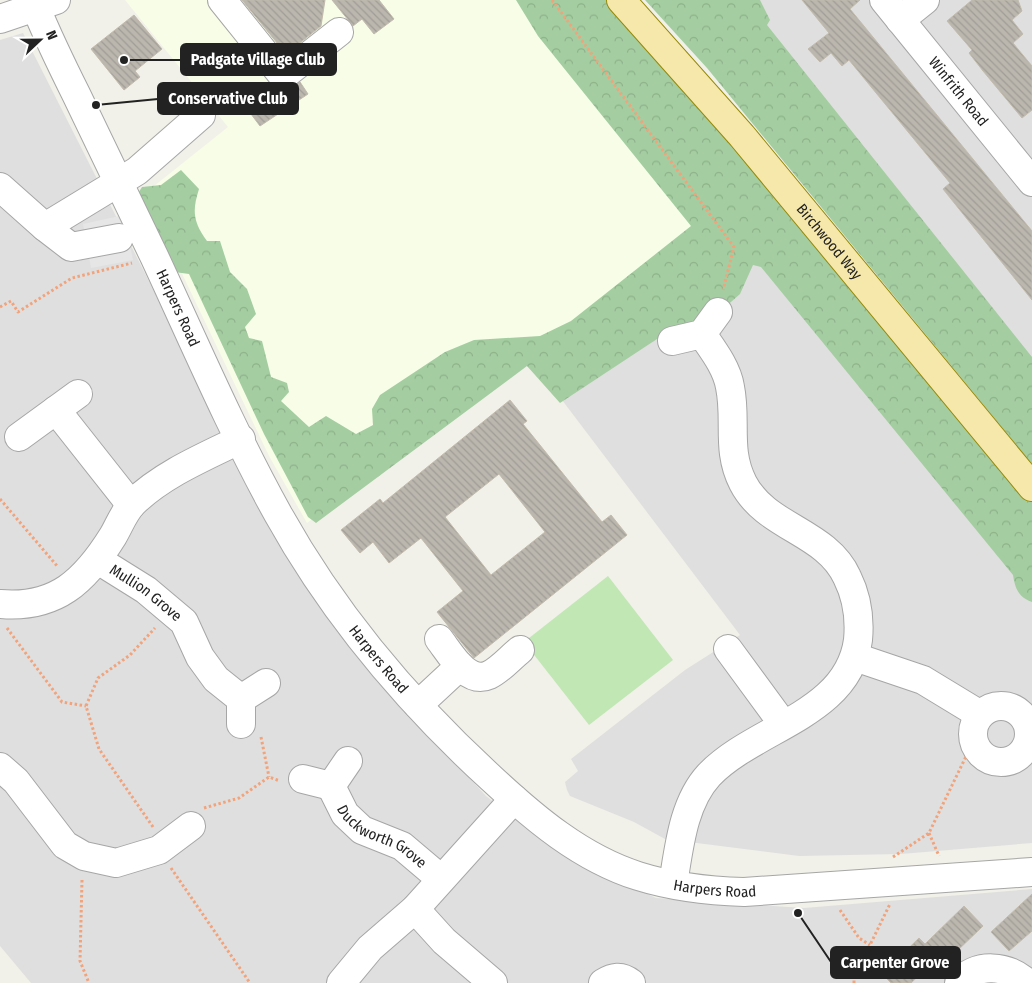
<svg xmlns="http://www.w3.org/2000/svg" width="1032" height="983" font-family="'Fira Sans Condensed',sans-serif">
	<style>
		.residential { fill: #e0dfdf }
		.education { fill: #f8fde7 }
		.grass { fill: #c1e7b4 }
		.forest { fill: url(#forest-crowns) }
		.parking { fill: #e6e6e6 }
		.building { fill: url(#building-back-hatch); stroke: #c2bbad; fill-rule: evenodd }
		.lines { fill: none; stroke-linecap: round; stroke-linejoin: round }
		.minor-casing { stroke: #a6a6a6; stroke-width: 30 }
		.major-casing { stroke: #96890a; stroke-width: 30 }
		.path { stroke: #f1a37b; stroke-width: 3; stroke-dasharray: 2.5 2.5; stroke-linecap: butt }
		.minor { stroke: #fff; stroke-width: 28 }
		.major { stroke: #f6e8aa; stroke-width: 28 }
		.labels { text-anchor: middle; stroke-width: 5; stroke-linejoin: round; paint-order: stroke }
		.street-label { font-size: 15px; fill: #222; stroke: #fff }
		.leader { fill: none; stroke: #222; stroke-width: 2 }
		.callout-dot { fill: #222; stroke: #fff; stroke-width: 2 }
		.callout { fill: #222; stroke: #222; stroke-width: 2 }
		.callout-label { font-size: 16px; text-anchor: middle; font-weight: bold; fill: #fff }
	</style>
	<defs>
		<pattern id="forest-crowns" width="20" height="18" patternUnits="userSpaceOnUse" patternTransform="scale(1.25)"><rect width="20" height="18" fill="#a4cea1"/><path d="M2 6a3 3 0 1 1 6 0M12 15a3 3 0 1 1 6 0" fill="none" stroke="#8db18a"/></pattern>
		<pattern id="building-back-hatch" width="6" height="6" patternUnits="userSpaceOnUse" patternTransform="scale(1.25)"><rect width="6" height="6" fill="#bbb7af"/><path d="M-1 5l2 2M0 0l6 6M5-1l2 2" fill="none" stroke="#a09d96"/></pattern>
	</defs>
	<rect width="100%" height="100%" fill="#f1f1e9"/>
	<path class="residential" d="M713,0H1032V392Z
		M23,33L158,299L271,532L369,668L486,796L565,855L656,898L804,908L1032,889V983H31L0,946V40Z
		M758,258L1032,595V843L901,854L799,856L665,839L634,822L570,796L567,790L565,782L578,771L571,759L685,670L740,635L562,400Z"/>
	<path class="education" d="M125,0H535L704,225L307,523L269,456L144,194L228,127Z"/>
	<path class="grass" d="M608,576L673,660L589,725L524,642Z"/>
	<path class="forest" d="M516,0H612L1032,498V602C1018,597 1015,588 1013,575L761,267L753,265L740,294L705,325L657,339L560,403L527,366L316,523L308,517L264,434L189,274L167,271L152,241L156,226L145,216L135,198L142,187L161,185L181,170L199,189C192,211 193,222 207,241H220L230,272L247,289L256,314L245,327L249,338L262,341L271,377L287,383L289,392L281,401L309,427L326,416L356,434L373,425L372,409L380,395L445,352L474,340L540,336L571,321L691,226L538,36Z
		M645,0H760L770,20L767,25L1032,357V464L707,68Z"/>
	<path class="parking" d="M124,215L133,260L91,268L83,224Z"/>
	<path class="building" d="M242,0H325L321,26L286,54Z
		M332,0H379L394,19L374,34L362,19L353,26Z
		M802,0H860L850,9L1032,231V300L943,189L950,183L849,60L842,66L831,53L820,62L808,49L829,33Z
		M972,0H1018L1022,11L1012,20L1023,34L1013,43L1032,66V110L1022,118L983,71L969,53L972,50L947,21Z
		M134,15L162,49L135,71L140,77L124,90L91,49Z
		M300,82L308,94L260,126L245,106L273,88L286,91Z
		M510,400L527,421L523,424L602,522L611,515L627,535L474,658L437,612L463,591L421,538L389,563L373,542L360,553L341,530L380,499L383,503ZM499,474L545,532L491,575L445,517Z
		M1032,894V931L1009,951L991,932Z
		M964,906L983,926L955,953L949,947L911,983H891L882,974L919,938L925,944Z"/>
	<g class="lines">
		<defs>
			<g id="minor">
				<path d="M222,0L283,76L339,32"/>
				<path id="s1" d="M884,0L1032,182"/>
				<path id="s2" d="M36,8C48,37 62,66 76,94C102,148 128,202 154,256C194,342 232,431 278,514C333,613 408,702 491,778C534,818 581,858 638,876C673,887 709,891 744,892L1032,872"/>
				<path d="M0,19L56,0"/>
				<path d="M900,20L925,0"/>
				<path d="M0,187L45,227L137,171L201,115"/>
				<path d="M45,227L71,247L119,238"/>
				<path d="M672,341L702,334L718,312"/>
				<path d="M56,410L131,505"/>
				<path d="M19,437L78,394"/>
				<path id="s3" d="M98,560L146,590L184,622L200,657L216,679L241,699"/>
				<path d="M0,604C56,609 85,581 113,536C119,526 124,512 133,503C163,474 204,457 241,439"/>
				<path d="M439,639C450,653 467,685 489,675C500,670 510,658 520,650"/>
				<path d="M728,649L783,724"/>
				<path d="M855,657L923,680L979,714"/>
				<path d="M418,705L460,666"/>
				<circle cx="1001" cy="734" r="28"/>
				<path d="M241,724V699L266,683"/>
				<path id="s4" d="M348,761L331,786L345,814L362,830L402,846L441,879"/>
				<path d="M0,767L16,781L65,845L84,856L116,863L159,850L191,826"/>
				<path d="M303,779L331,786"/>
				<path d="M673,884C679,848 683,803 709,775C755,727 848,715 858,640C860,619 857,597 847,577C826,531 766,528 743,483C726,450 737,421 730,387C727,368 713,350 702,334"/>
				<path d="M415,909L444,941L493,983"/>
				<path d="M341,983L370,948L415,909L514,799"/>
				<path d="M603,983C613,977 621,975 631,983"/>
				<path d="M959,983C976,962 1008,965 1027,983"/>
			</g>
			<g id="major">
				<path id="s5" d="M621,0L742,136L1032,487"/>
			</g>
		</defs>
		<use href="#minor" class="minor-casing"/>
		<use href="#major" class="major-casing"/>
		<path class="path" d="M552,0L734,247L723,290
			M0,307L11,301L18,312L72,278L132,263
			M0,499L58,567
			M7,628L62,702L86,706
			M261,737L269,777
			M204,808L239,798L269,777L280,781
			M153,827L99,749L86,706L98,678L130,655L155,628
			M929,833L939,856
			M893,857L929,833L973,742
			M171,868L250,983
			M82,880L80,961L89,983
			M840,910L859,938L870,945
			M854,983V967L870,945L890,904"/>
		<use href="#minor" class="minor"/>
		<use href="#major" class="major"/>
	</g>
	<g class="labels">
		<g class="street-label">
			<text dy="5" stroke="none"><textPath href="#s1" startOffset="118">Winfrith Road</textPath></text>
			<text dy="5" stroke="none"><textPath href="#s5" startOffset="319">Birchwood Way</textPath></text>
			<text dy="5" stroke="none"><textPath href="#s2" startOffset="332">Harpers Road</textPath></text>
			<text dy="5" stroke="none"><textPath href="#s3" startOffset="58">Mullion Grove</textPath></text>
			<text dy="5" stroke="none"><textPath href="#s2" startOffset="738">Harpers Road</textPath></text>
			<text dy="5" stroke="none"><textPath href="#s4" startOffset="105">Duckworth Grove</textPath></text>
			<text dy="5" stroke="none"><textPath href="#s2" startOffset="1158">Harpers Road</textPath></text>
		</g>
	</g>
	<path class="leader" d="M124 60L181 60M96 105L158 99M798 913L831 962"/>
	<g class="callout-dot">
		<circle cx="124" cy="60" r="5"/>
		<circle cx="96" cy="105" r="5"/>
		<circle cx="798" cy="913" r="5"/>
	</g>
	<g class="callout">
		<rect x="181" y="44" width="155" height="31" rx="5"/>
		<rect x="158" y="83" width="140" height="31" rx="5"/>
		<rect x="831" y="947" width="129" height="31" rx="5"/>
	</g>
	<g class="callout-label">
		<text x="258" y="65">Padgate Village Club</text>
		<text x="228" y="104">Conservative Club</text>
		<text x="895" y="968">Carpenter Grove</text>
	</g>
	<g transform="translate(40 40) rotate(68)" stroke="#ffffff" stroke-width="4" paint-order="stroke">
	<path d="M0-4L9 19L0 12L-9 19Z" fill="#222222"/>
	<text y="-8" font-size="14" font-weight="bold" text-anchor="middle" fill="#222222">N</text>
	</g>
</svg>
